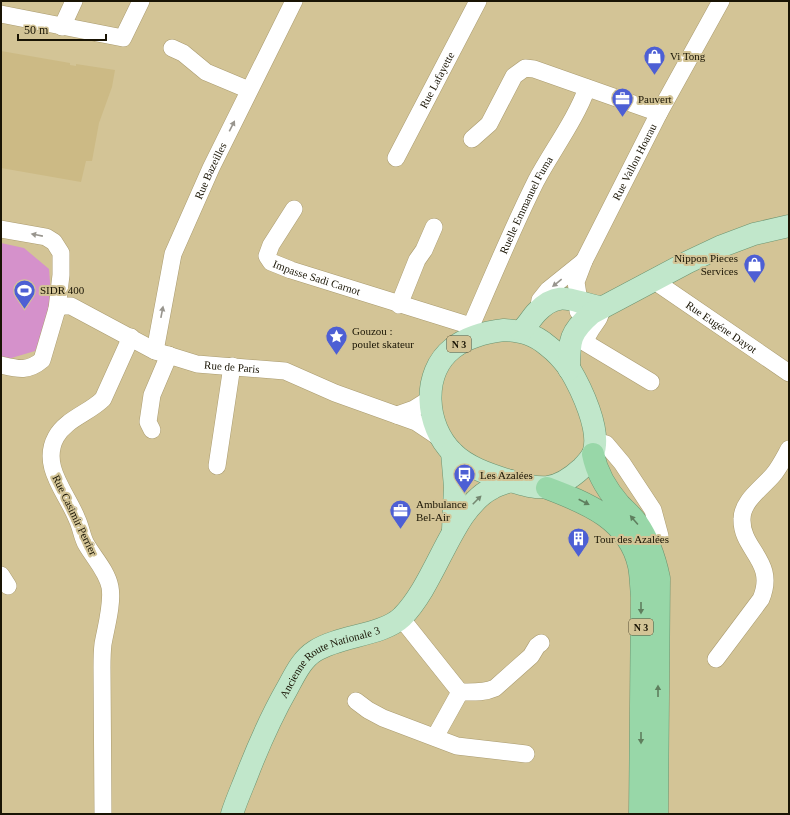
<svg xmlns="http://www.w3.org/2000/svg" width="790" height="815" font-family="'Times New Roman',serif">
	<style>
		.built { fill: #ccba85 }
		.green { fill: #d591cb }
		.lines { fill: none; stroke-linecap: round; stroke-linejoin: round }
		.minor-casing { stroke: #aa9b6f; stroke-width: 18 }
		.major-casing { stroke: #6c936f; stroke-width: 23 }
		.highway-casing { stroke: #6c936f; stroke-width: 23 }
		.minor { stroke: #fff; stroke-width: 17 }
		.major { stroke: #c1e7cb; stroke-width: 22 }
		.highway { stroke: #98d7a8; stroke-width: 22 }
		.oneway { fill: #98958e }
		.oneway2 { fill: #758871 }
		.oneway3 { fill: #5f7f5e }
		.labels { text-anchor: middle; stroke-width: 4; stroke-linejoin: round; paint-order: stroke }
		.shield { fill: #d3c496; stroke: #514930; stroke-width: 1 }
		.shield-label { font-size: 10px; font-weight: bold; fill: #191404 }
		.poi-label { font-size: 11px; fill: #191404; stroke: #d3c496; text-anchor: start }
		.street-label { font-size: 11px; fill: #191404; stroke: #d3c496 }
	</style>
	<rect width="100%" height="100%" fill="#d3c496"/>
	<path class="built" d="M1,51L70,63V65L76,66V64L115,70L112,87L99,123L92,161H86L81,182L1,168Z"/>
	<path class="green" d="M1,243L24,248L49,269L51,295L45,326L35,351L8,359L1,358Z"/>
	<g class="lines">
		<defs>
			<g id="minor">
				<path d="M1,14L123,38L141,1"/>
				<path d="M62,27L74,1"/>
				<path d="M172,48L183,53L206,72L249,90"/>
				<path d="M472,139L489,124L514,76L525,68L534,69L659,113"/>
				<path id="s1" d="M396,158L478,1"/>
				<path id="s2" d="M294,209L271,245L267,256L271,262L291,270L471,326"/>
				<path d="M1,229L46,237L54,242L61,253V275L57,309L42,360C28,372 18,369 1,365"/>
				<path id="s3" d="M653,280L789,373"/>
				<path d="M399,305L417,260L424,250L434,227"/>
				<path id="s4" d="M57,309L63,306H71L155,351L197,364L285,371L335,393L416,422L440,438"/>
				<path id="s5" d="M578,311L579,301L576,282L584,261L659,113L721,1"/>
				<path d="M601,311C601,321 586,330 586,343L651,382"/>
				<path d="M538,312L540,300L548,290L584,261"/>
				<path id="s6" d="M471,326C492,278 512,229 536,181C552,151 576,119 587,88"/>
				<path id="s7" d="M155,351L173,254L211,168L294,1"/>
				<path d="M397,415L414,409L430,399"/>
				<path d="M152,430L148,422L152,395L169,355"/>
				<path d="M595,441L606,444L622,463L653,510L660,536"/>
				<path d="M217,466L232,366"/>
				<path d="M1,575L8,586"/>
				<path d="M401,618L460,692L435,737"/>
				<path d="M716,659L761,599C777,561 741,550 742,519C742,501 762,488 773,475C779,468 784,458 789,449"/>
				<path d="M460,692C472,692 484,693 495,688L531,656L537,646L541,643"/>
				<path d="M356,701L368,710L383,718L457,746L526,754"/>
				<path d="M103,814L102,668C102,660 102,652 103,644C106,627 113,603 110,587C107,571 94,558 86,544C82,537 81,527 77,519C67,493 40,466 56,437C66,419 89,413 103,399L131,337"/>
			</g>
			<g id="major">
				<path d="M504,330C522,331 534,334 548,346C556,352 563,360 569,368C581,388 602,431 593,454C591,458 585,465 582,468C555,493 540,490 507,480C488,474 467,467 453,453C425,426 421,373 453,348C467,337 487,332 504,330Z"/>
				<path d="M521,331C528,325 531,318 537,312C561,287 575,304 601,307"/>
				<path d="M569,369C569,340 570,332 592,313L688,262L722,246L754,234L789,226"/>
				<path d="M452,452L455,487L453,530"/>
				<path id="s8" d="M232,814C236,801 242,788 247,775C259,744 272,715 288,687C295,674 302,659 315,651C340,635 382,636 402,617C427,592 442,547 463,516C471,505 479,495 491,489C497,485 504,483 511,481"/>
			</g>
			<path id="highway" d="M593,454C597,474 607,490 620,505C626,511 633,517 637,523C649,540 655,559 659,578L657,814
				M547,488C587,503 629,520 639,566C641,576 641,587 642,597L640,814"/>
		</defs>
		<use href="#minor" class="minor-casing"/>
		<use href="#major" class="major-casing"/>
		<use href="#highway" class="highway-casing"/>
		<use href="#minor" class="minor"/>
		<use href="#major" class="major"/>
		<use href="#highway" class="highway"/>
	</g>
	<defs><path id="oneway-solid" d="M-6-.8H1V-3.2L6.5 0L1 3.2V.8H-6Z"/></defs>
	<g class="oneway">
		<use href="#oneway-solid" transform="translate(232 126) rotate(-63)"/>
		<use href="#oneway-solid" transform="translate(37 235) rotate(-169)"/>
		<use href="#oneway-solid" transform="translate(557 283) rotate(141)"/>
		<use href="#oneway-solid" transform="translate(162 312) rotate(-79)"/>
	</g>
	<use class="oneway2" href="#oneway-solid" transform="translate(477 500) rotate(-45)"/>
	<g class="oneway3">
		<use href="#oneway-solid" transform="translate(584 502) rotate(27)"/>
		<use href="#oneway-solid" transform="translate(634 520) rotate(-131)"/>
		<use href="#oneway-solid" transform="translate(641 608) rotate(90)"/>
		<use href="#oneway-solid" transform="translate(658 691) rotate(-90)"/>
		<use href="#oneway-solid" transform="translate(641 738) rotate(90)"/>
	</g>
	<defs>
		<symbol id="shop-pin" viewBox="-11 -11 22 30"><path d="M0 17L-7.5 6A9.5 9.5 0 1 1 7.5 6Z" fill="#4d5fd4" stroke="#d3c496"/><path d="M-5-2.5h2.3a2.7 3.5 0 0 1 5.4 0H5L5.5 6h-11ZM-1.5-2.5h3a1.5 2.3 0 0 0-3 0Z" fill="#fff"/></symbol>
		<symbol id="office-pin" viewBox="-11 -11 22 30"><path d="M0 17L-7.5 6A9.5 9.5 0 1 1 7.5 6Z" fill="#4d5fd4" stroke="#d3c496"/><path d="M-6-3h4V-5.5h4V-3h4V5H-6ZM-1-4.5V-3h2v-1.5ZM-6 0V1H6V0Z" fill="#fff"/></symbol>
		<symbol id="stadium-pin" viewBox="-11 -11 22 30"><path d="M0 17L-7.5 6A9.5 9.5 0 1 1 7.5 6Z" fill="#4d5fd4" stroke="#d3c496"/><path d="M0-5a6.5 5 0 1 0 0 10a6.5 5 0 1 0 0-10ZM-3.5-1.8h7v3.6h-7Z" fill="#fff"/></symbol>
		<symbol id="sight-pin" viewBox="-11 -11 22 30"><path d="M0 17L-7.5 6A9.5 9.5 0 1 1 7.5 6Z" fill="#4d5fd4" stroke="#d3c496"/><path d="M0-6L1.8-2.2L6-1.7L2.9 1.2L3.7 5.4L0 3.3L-3.7 5.4L-2.9 1.2L-6-1.7L-1.8-2.2Z" fill="#fff"/></symbol>
		<symbol id="bus-pin" viewBox="-11 -11 22 30"><path d="M0 17L-7.5 6A9.5 9.5 0 1 1 7.5 6Z" fill="#4d5fd4" stroke="#d3c496"/><path d="M-5-6H5V4H4V6H2V4H-2V6H-4V4H-5ZM-3.5-4V0h7V-4ZM-3.5 1.2v1.5H-2V1.2ZM2 1.2v1.5H3.5V1.2Z" fill="#fff"/></symbol>
		<symbol id="building-pin" viewBox="-11 -11 22 30"><path d="M0 17L-7.5 6A9.5 9.5 0 1 1 7.5 6Z" fill="#4d5fd4" stroke="#d3c496"/><path d="M-4-6H4V6H1V3H-1V6H-4ZM-2.5-4.3h1.7v1.8h-1.7ZM.8-4.3h1.7v1.8H.8ZM-2.5-1h1.7V.8h-1.7ZM.8-1h1.7V.8H.8Z" fill="#fff"/></symbol>
	</defs>
	<g fill-rule="evenodd">
		<use href="#shop-pin" x="642" y="44" width="25" height="34"/>
		<use href="#office-pin" x="610" y="86" width="25" height="34"/>
		<use href="#shop-pin" x="742" y="252" width="25" height="34"/>
		<use href="#stadium-pin" x="12" y="278" width="25" height="34"/>
		<use href="#sight-pin" x="324" y="324" width="25" height="34"/>
		<use href="#bus-pin" x="452" y="462" width="25" height="34"/>
		<use href="#office-pin" x="388" y="498" width="25" height="34"/>
		<use href="#building-pin" x="566" y="526" width="25" height="34"/>
	</g>
	<g class="labels">
		<g class="shield">
			<rect x="447" y="336" width="24" height="16" rx="3"/>
			<rect x="629" y="619" width="24" height="16" rx="3"/>
		</g>
		<g class="shield-label">
			<text x="459" y="348">N 3</text>
			<text x="641" y="631">N 3</text>
		</g>
		<g class="poi-label">
			<text x="670" y="60">Vi Tong</text>
			<text x="638" y="103">Pauvert</text>
			<text x="738" y="262" text-anchor="end">Nippon Pieces<tspan x="738" dy="13">Services</tspan></text>
			<text x="40" y="294">SIDR 400</text>
			<text x="352" y="335">Gouzou :<tspan x="352" dy="13">poulet skateur</tspan></text>
			<text x="480" y="479">Les Azalées</text>
			<text x="416" y="508">Ambulance<tspan x="416" dy="13">Bel-Air</tspan></text>
			<text x="594" y="543">Tour des Azalées</text>
		</g>
		<g class="street-label">
			<text dy="4" stroke="none"><textPath href="#s1" startOffset="88">Rue Lafayette</textPath></text>
			<text dy="4" stroke="none"><textPath href="#s5" startOffset="163">Rue Vallon Hoarau</textPath></text>
			<text dy="4" stroke="none"><textPath href="#s7" startOffset="190">Rue Bazeilles</textPath></text>
			<text dy="4" stroke="none"><textPath href="#s6" startOffset="133">Ruelle Emmanuel Fuma</textPath></text>
			<text dy="4" stroke="none"><textPath href="#s2" startOffset="110">Impasse Sadi Carnot</textPath></text>
			<text dy="4" stroke="none"><textPath href="#s3" startOffset="83">Rue Eugéne Dayot</textPath></text>
			<text dy="4" stroke="none"><textPath href="#s4" startOffset="189">Rue de Paris</textPath></text>
			<text transform="translate(75 515) rotate(64)" y="4">Rue Casimir Perrier</text>
			<text dy="4" stroke="none"><textPath href="#s8" startOffset="190">Ancienne Route Nationale 3</textPath></text>
		</g>
	</g>
	<rect width="790" height="815" fill="none" stroke="#191404" stroke-width="4"/>
	<path d="M18 34v6h88v-6" fill="none" stroke="#191404" stroke-width="2"/>
	<text x="24" y="34" font-size="12" fill="#191404" stroke="#d3c496" stroke-width="3" paint-order="stroke">50 m</text>
</svg>
